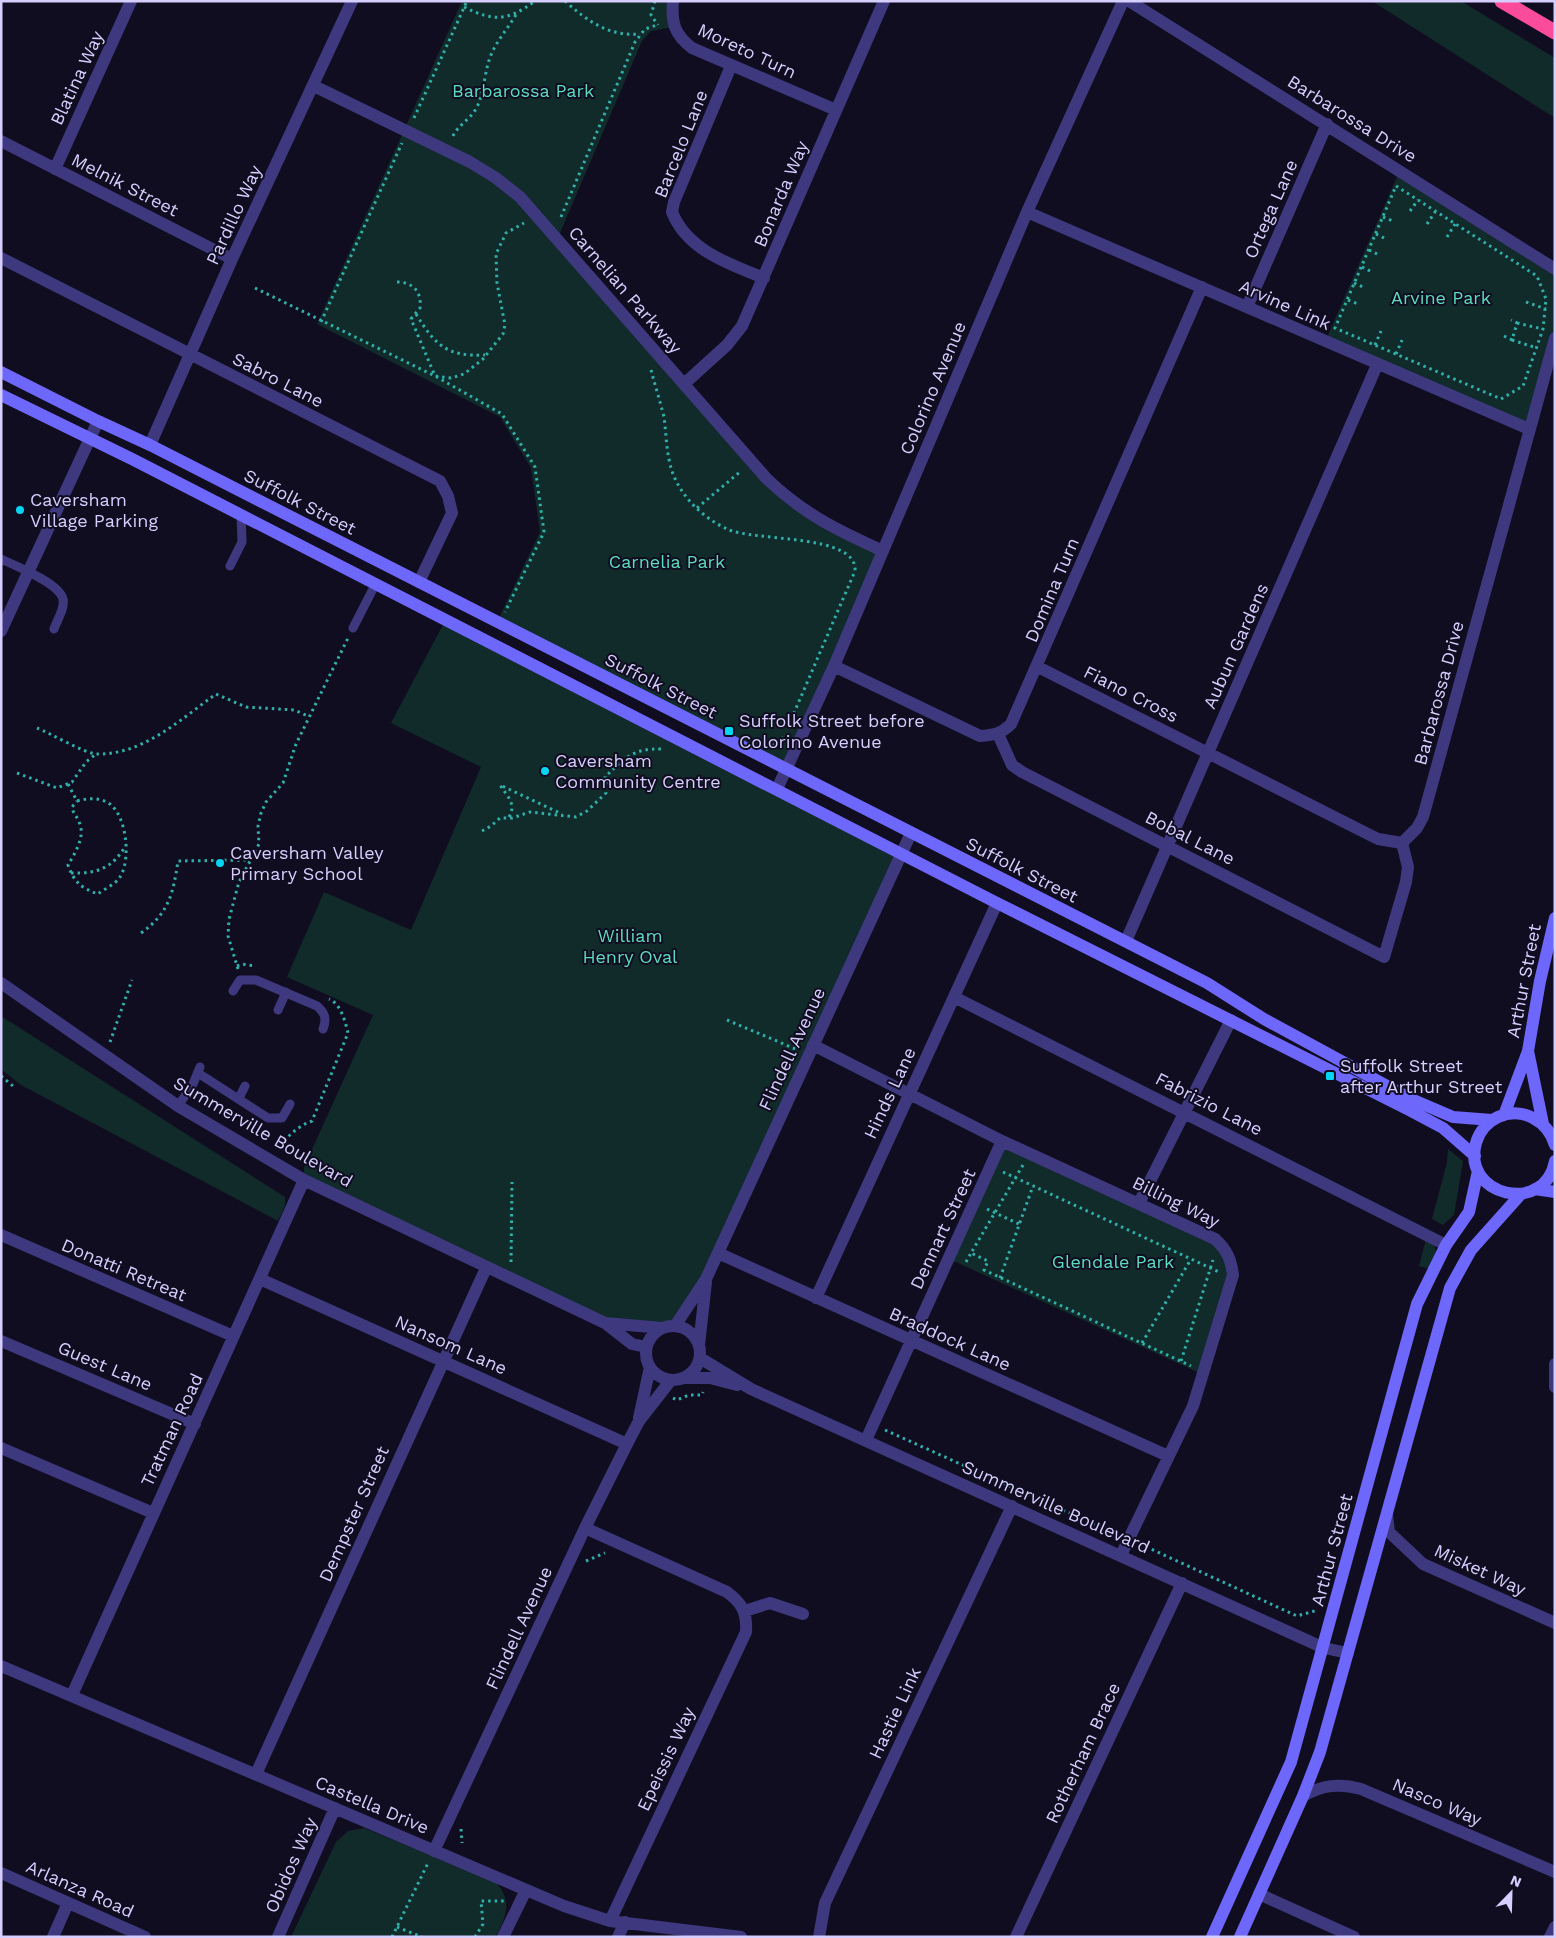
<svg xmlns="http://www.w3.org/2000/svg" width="1556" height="1938" font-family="'Work Sans',sans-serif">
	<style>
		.green { fill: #112a2a }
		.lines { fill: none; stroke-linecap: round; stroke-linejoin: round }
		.path { stroke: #30b0ab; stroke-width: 3; stroke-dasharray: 2.5 4; stroke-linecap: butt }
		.lane { stroke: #3e397f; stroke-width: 9 }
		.street { stroke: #3e397f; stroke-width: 12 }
		.secondary { stroke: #6e67fc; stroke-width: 12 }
		.highway { stroke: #fb4b9b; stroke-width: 15 }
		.poi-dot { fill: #05d5f3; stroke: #110d20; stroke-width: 2 }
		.labels { text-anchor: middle; stroke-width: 4; stroke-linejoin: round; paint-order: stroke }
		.street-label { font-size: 18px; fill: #d5cefe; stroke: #110d20 }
		.park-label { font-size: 18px; fill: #5cdcbf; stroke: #110d20 }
		.poi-label { font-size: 18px; fill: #d5cefe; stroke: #110d20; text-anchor: start }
	</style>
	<rect width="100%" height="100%" fill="#110d20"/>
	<path class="green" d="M462,1H673V27L651,31L642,41L557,240L786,497L883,551L786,770L497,622L540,532L531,468L500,417L317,324Z
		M1372,1H1461L1555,58V118Z
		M1400,170L1555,269V338L1529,429L1325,342Z
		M446,619L902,853L706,1279L675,1326L662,1328L605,1323L304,1180V1167L373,1015L287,977L324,892L411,930L481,767L391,723Z
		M1,1016L285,1197V1206L278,1221L21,1085L1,1069Z
		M1002,1141L1215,1239L1231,1261L1204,1375L949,1259Z
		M1448,1149L1463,1161L1454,1215L1443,1225L1432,1219L1447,1162Z
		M1426,1239L1433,1242L1436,1251L1429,1269L1419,1266Z
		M364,1828L496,1882C513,1903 506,1915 496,1937H291L336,1842L348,1831Z"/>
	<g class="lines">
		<path class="path" d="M565,1C587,21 610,37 640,34
			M655,1L651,15L658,25
			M464,7C494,22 508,21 535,1
			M414,118L467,1
			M453,136C458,125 471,119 477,107C485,90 484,72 491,55C497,40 509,27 517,13
			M1396,186L1537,276L1546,299L1543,329L1523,386L1501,399L1335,328Z
			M1410,211L1418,200
			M561,217L635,42L645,29L657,25
			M1383,217L1393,221
			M1427,224L1435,212
			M1376,234L1386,239
			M1447,237L1455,224
			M1369,250L1379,255
			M1362,267L1372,272
			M397,282C413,282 422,292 420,308L411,319L435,376L451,378L464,374L483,359L503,334L505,325L497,283L496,254L506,233L524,223
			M1354,283L1365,288
			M255,288L435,376L502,414L535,467L544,532L505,612
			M1348,300L1358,304
			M1526,302L1546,309
			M416,314C435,345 447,357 485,355
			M321,322L402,143
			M1517,323L1543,329
			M1504,336L1512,340L1517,323L1511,320
			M1512,340L1537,348
			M1375,345L1381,331
			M1396,354L1402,340
			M651,370C655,385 660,401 664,417C666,431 666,445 669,459C674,490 699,516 727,529C753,542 858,533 855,571L794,713
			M697,508L741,471
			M37,728C50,733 86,754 97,754C143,755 181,719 216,694L246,707L294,710L308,716
			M773,746L783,737
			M17,773L57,788L72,782L86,762L96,754
			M68,784L77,801C88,798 100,797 110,804C127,817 131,860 120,877C116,884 104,889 98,894C81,888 74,882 68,865C75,853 86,836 79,822C77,816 73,814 72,807L77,801
			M509,817C517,804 507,796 500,785L562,814
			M482,831L491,826L500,818H512L530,812L576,817L587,811L606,793L604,786L609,782L605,777C625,758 633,748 662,749
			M71,873C97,874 113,868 126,845
			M141,933C169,913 173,894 178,861L250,860
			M237,966L242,964L255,966
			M238,969L228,936L229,919L239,882L259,844L258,826L261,813L266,802L283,783L296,744L348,638
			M727,1020L798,1050
			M110,1042L132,980
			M1,1076L13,1086
			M280,1146C289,1135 298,1126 312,1121L348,1033C345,1021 341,1004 329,999
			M1023,1165L971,1253L988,1261L984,1270L1191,1366
			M1003,1172L1219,1272
			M987,1209L1019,1224
			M511,1262L512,1182
			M966,1262L971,1253
			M1000,1278L1033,1186
			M1142,1343L1191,1259
			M1181,1361L1213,1260
			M673,1398L677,1400L689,1395H702L703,1392
			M885,1430L1116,1534
			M1140,1544L1297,1616L1318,1610
			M586,1561L605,1553
			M461,1829L462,1843
			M397,1927L422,1937
			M392,1937L428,1863
			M475,1937L483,1924L481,1901H505"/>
		<path class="lane" d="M1,559C16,566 59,583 63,599C65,609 57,620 54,629
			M230,566L242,542L241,515
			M353,628L376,583
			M233,991L240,980H256L317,1006C325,1013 327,1019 323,1029
			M278,1010L286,992
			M198,1073L268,1118H282L290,1104
			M239,1098L245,1086
			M178,1106L193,1084L200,1067"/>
		<path class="street" d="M673,1C671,23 675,35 692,48L836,110
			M1129,1L1555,269
			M731,66L674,202L672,212C687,250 729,264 764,278
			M314,86L470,162L496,178L520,197L767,479C805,515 837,530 883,551
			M1,141L232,259
			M55,169L131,1
			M1027,212L1529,429
			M1,258L440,481L448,496L452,513L419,582
			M1247,307L1327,124
			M684,384L727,345L742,326L884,1
			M150,445L232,259L352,1
			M1,631L98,421
			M834,666L980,736C993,735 1001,734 1011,724L1202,287
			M1038,667L1366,833L1378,839L1402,843L1417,828L1423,817L1555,338
			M998,734L1012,765L1022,772L1384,957L1406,882L1408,867L1402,843
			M777,789L834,666L1027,212L1123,1
			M1126,941L1377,365
			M1,983L178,1106L304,1180L605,1323L632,1344L646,1347
			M954,997L1446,1245
			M813,1045L1002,1141L1215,1239C1227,1250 1231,1259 1233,1275L1193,1406L1121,1555
			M1139,1203L1231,1020
			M1,1235L233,1336
			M718,1253L1168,1456
			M260,1279L627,1444
			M816,1298L997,903
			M605,1323L662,1328
			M646 1353a27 27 0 1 1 54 0a27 27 0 1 1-54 0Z
			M675,1326L706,1279L911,833
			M1,1341L195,1424
			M699,1345L706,1282
			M700,1358L751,1389L1324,1648L1348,1653
			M1555,1364V1387
			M684,1378H710L737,1385
			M639,1418L650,1367
			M866,1440L1002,1141
			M1,1448L153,1513
			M1387,1515L1389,1532L1423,1564L1555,1623
			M585,1528L727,1592C743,1604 747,1613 746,1632L610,1921
			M745,1611L770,1603L803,1614
			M1,1666L564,1906L610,1921L741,1937
			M72,1695L304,1180
			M256,1774L486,1268
			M1303,1796C1323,1785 1338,1783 1361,1789L1555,1872
			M434,1851L585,1528L627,1444L639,1421L671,1380
			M1,1873L145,1937
			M1259,1894L1354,1937
			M53,1937L68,1903
			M278,1937L335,1808
			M503,1937L526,1890
			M618,1937L625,1922
			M819,1937L825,1903L1012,1506
			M1016,1937L1182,1583
			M1550,1937L1555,1927"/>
		<path class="secondary" d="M1,372L98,421L150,445L1207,983L1264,1019L1411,1099L1453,1117L1492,1120
			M1,395L132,459L997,903L1411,1111L1443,1128L1475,1156
			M1528,1051L1543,1124
			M1504,1115L1528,1051L1540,981L1555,918
			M1555,1145C1548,1121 1522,1106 1498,1117C1487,1122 1479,1132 1476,1143C1461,1196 1545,1216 1555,1161
			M1535,1189L1555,1192
			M1212,1937L1291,1762L1417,1304L1446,1245L1469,1212L1478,1171
			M1240,1937L1303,1796L1320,1752L1450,1288L1471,1250L1521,1194"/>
		<path class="highway" d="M1502,1L1555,32"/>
	</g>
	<g class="poi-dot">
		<circle cx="20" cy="510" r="5"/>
		<rect x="724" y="726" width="10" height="10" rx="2.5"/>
		<circle cx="545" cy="771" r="5"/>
		<circle cx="220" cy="863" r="5"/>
		<rect x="1325" y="1071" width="10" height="10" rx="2.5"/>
	</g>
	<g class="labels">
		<g class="street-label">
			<text transform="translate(747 51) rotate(25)" y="6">Moreto Turn</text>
			<text transform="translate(77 78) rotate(-65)" y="6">Blatina Way</text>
			<text transform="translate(1352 119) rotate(32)" y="6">Barbarossa Drive</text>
			<text transform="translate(681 144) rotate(-68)" y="6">Barcelo Lane</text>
			<text transform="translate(125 185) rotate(27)" y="6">Melnik Street</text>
			<text transform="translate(781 194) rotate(-67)" y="6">Bonarda Way</text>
			<text transform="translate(1271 209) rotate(-66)" y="6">Ortega Lane</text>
			<text transform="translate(234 215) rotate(-65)" y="6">Pardillo Way</text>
			<text transform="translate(625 290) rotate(49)" y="6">Carnelian Parkway</text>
			<text transform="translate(1285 305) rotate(24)" y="6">Arvine Link</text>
			<text transform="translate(278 380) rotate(27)" y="6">Sabro Lane</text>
			<text transform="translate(933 388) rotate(-67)" y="6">Colorino Avenue</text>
			<text transform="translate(300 502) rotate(27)" y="6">Suffolk Street</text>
			<text transform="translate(1052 590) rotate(-67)" y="6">Domina Turn</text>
			<text transform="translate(1236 646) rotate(-66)" y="6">Aubun Gardens</text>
			<text transform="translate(661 686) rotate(27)" y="6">Suffolk Street</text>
			<text transform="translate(1439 693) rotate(-75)" y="6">Barbarossa Drive</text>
			<text transform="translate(1131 694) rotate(27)" y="6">Fiano Cross</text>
			<text transform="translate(1190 838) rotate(27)" y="6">Bobal Lane</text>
			<text transform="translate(1022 870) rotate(27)" y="6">Suffolk Street</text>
			<text transform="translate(1524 981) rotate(-79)" y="6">Arthur Street</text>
			<text transform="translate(792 1049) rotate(-65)" y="6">Flindell Avenue</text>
			<text transform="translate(890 1093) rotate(-65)" y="6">Hinds Lane</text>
			<text transform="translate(1209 1104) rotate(27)" y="6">Fabrizio Lane</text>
			<text transform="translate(263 1132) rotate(30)" y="6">Summerville Boulevard</text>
			<text transform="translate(1176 1202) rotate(26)" y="6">Billing Way</text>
			<text transform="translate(943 1229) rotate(-65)" y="6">Dennart Street</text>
			<text transform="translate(124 1270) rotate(23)" y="6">Donatti Retreat</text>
			<text transform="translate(950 1339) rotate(24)" y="6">Braddock Lane</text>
			<text transform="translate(451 1345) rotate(24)" y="6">Nansom Lane</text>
			<text transform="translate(105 1366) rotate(23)" y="6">Guest Lane</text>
			<text transform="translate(172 1430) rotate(-65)" y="6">Tratman Road</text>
			<text transform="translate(1056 1507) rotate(24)" y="6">Summerville Boulevard</text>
			<text transform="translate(354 1514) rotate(-66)" y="6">Dempster Street</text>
			<text transform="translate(1332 1550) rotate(-75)" y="6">Arthur Street</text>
			<text transform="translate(1480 1570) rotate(25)" y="6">Misket Way</text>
			<text transform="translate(519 1628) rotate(-65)" y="6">Flindell Avenue</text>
			<text transform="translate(895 1713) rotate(-65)" y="6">Hastie Link</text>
			<text transform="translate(1083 1753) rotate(-65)" y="6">Rotherham Brace</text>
			<text transform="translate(666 1759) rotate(-65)" y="6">Epeissis Way</text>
			<text transform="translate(1437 1802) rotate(23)" y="6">Nasco Way</text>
			<text transform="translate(372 1805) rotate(23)" y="6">Castella Drive</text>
			<text transform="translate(291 1865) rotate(-66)" y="6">Obidos Way</text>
			<text transform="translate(80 1889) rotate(24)" y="6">Arlanza Road</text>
		</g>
		<g class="park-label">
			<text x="523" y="97">Barbarossa Park</text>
			<text x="1441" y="304">Arvine Park</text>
			<text x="667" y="568">Carnelia Park</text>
			<text x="630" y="942">William<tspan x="630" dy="21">Henry Oval</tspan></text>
			<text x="1113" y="1268">Glendale Park</text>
		</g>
		<g class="poi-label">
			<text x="30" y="506">Caversham<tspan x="30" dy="21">Village Parking</tspan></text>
			<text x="739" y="727">Suffolk Street before<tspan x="739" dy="21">Colorino Avenue</tspan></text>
			<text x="555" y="767">Caversham<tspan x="555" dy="21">Community Centre</tspan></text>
			<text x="230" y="859">Caversham Valley<tspan x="230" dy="21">Primary School</tspan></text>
			<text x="1340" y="1072">Suffolk Street<tspan x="1340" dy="21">after Arthur Street</tspan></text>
		</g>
	</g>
	<rect width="1556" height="1938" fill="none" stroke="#d5cefe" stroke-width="5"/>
	<g transform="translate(1511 1893) rotate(23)" stroke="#110d20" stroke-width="4" paint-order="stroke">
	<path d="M0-4L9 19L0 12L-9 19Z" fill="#d5cefe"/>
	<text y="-8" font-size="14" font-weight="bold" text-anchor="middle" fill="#d5cefe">N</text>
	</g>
</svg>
